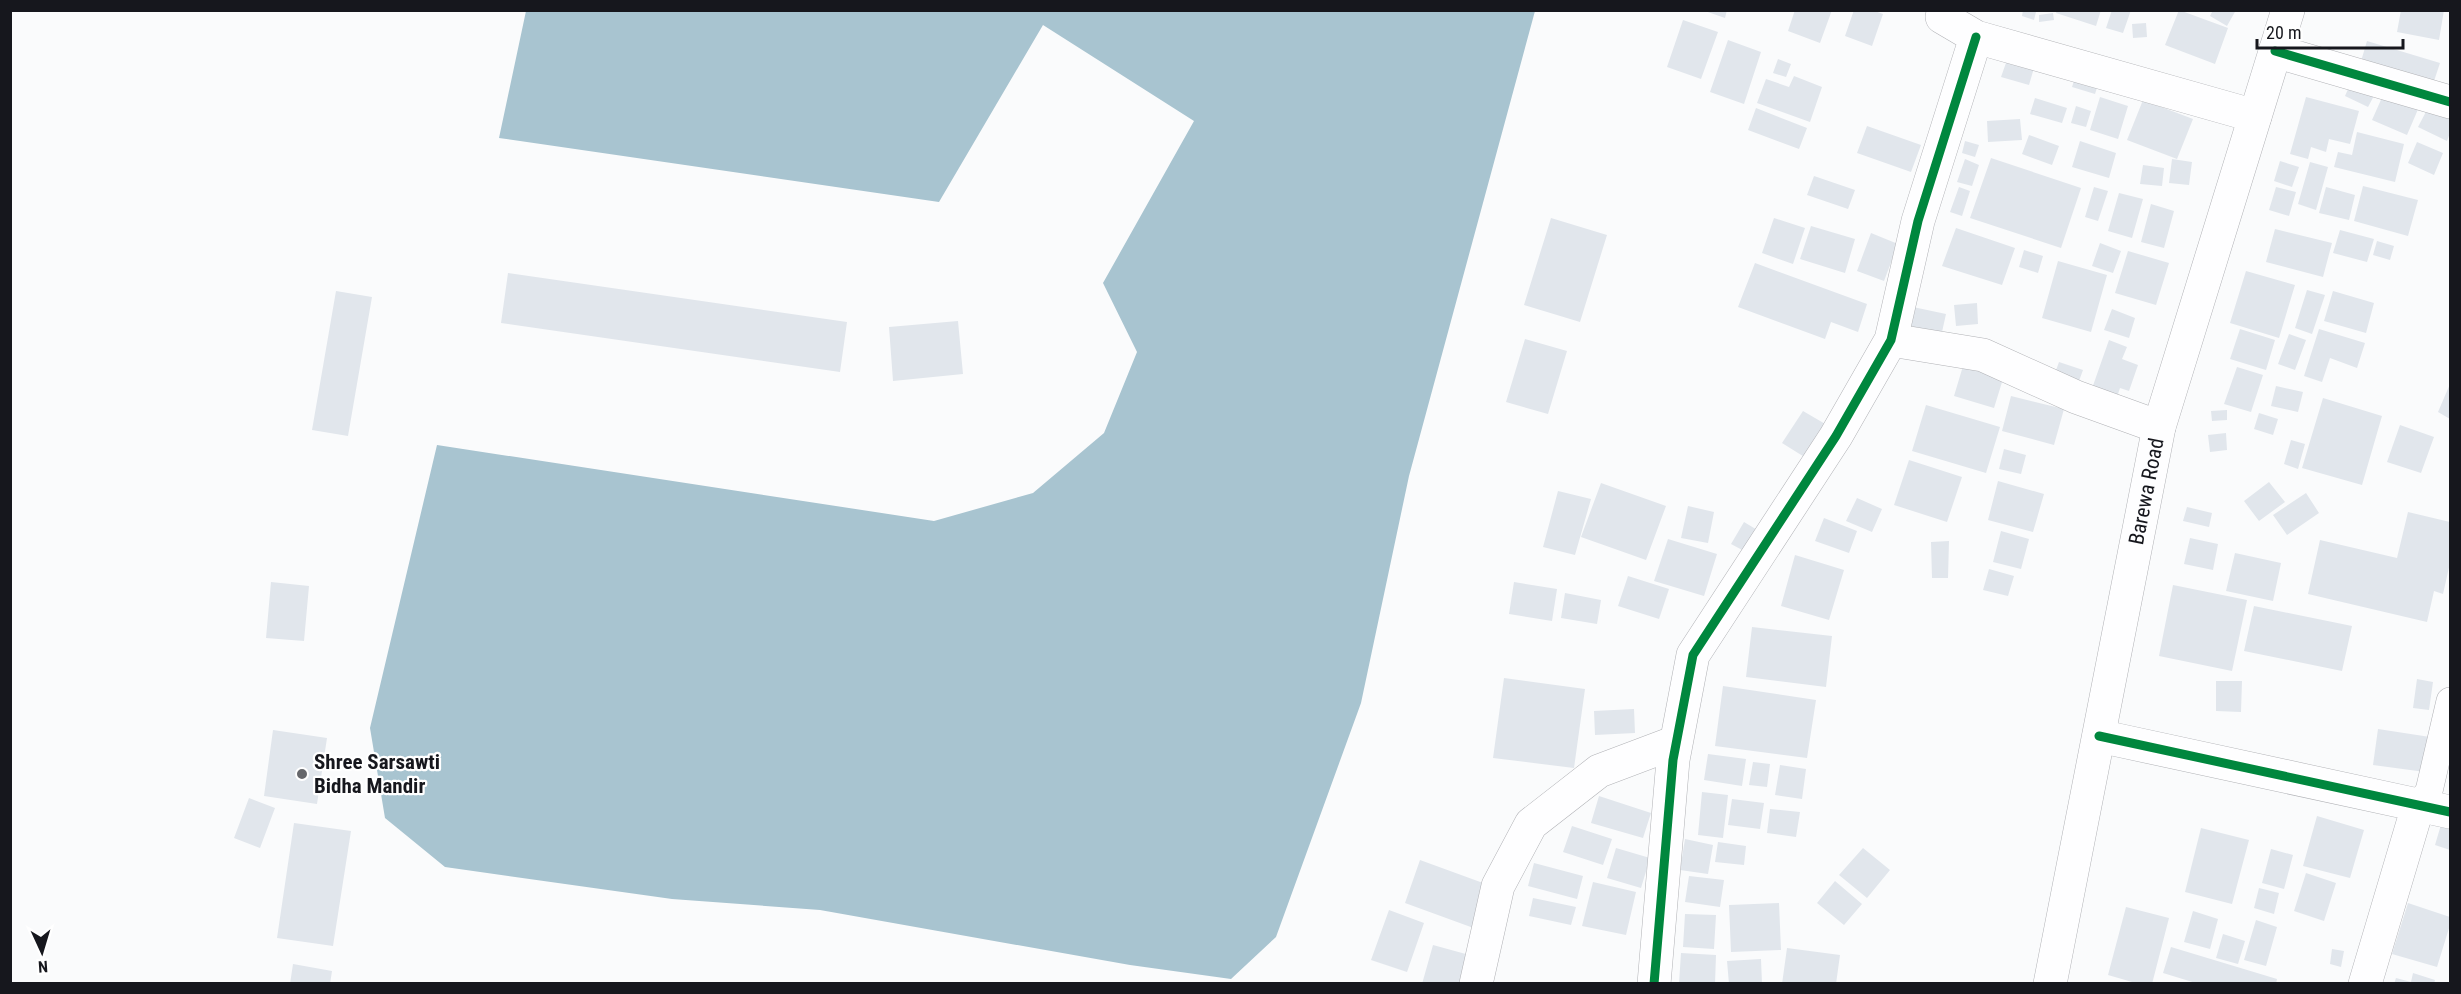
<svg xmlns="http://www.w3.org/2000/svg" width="2461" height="994" font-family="'Roboto Condensed',sans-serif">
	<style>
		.water { fill: #a8c4d0 }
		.building { fill: #e1e6ec }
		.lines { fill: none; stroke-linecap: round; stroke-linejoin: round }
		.service-casing { stroke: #b1b2b6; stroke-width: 28 }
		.minor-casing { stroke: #b1b2b6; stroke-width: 34 }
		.secondary-casing { stroke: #b1b2b6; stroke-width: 34 }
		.service { stroke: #fefeff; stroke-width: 27 }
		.minor { stroke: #fefeff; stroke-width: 33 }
		.secondary { stroke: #fefeff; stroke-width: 33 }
		.cycleway-casing { stroke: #fff; stroke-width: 13 }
		.cycleway { stroke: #00873e; stroke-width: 9 }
		.poi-dot { fill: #66676b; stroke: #fff; stroke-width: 2 }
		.labels { text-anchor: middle; stroke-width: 4.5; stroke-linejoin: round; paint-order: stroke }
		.street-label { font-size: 21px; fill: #16171d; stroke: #fff }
		.poi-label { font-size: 21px; font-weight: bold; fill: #16171d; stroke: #fff; text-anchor: start }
	</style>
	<rect width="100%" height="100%" fill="#fafbfc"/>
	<path class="water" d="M526,11H1535L1409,476L1361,703L1276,937L1231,979L1130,965L820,910L672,899L445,867L385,818L370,728L437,445L934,521L1033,493L1104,433L1137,352L1103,283L1194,121L1043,25L939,202L499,138Z"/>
	<path class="building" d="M1702,10H1727L1725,18Z
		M1795,10H1832L1820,43L1788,31Z
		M1854,10H1872L1883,14L1872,46L1845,36Z
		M2023,10L2036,12L2034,20L2022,16Z
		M2057,10H2101L2096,26L2056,13Z
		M2112,10H2131L2123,33L2106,28Z
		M2179,10L2228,28L2215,64L2165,45Z
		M2213,10H2236L2227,26L2210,16Z
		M2401,10H2444L2439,40L2397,32Z
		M2053,13L2054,20L2039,22V15Z
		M1683,20L1718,32L1701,79L1667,67Z
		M2146,23L2147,37L2133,38L2132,24Z
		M1728,40L1761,52L1744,104L1710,92Z
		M2367,41L2440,63L2431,90L2359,68Z
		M1778,59L1791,64L1786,77L1773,73Z
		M2007,60L2034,68L2029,85L2001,77Z
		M2077,71L2100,78L2095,94L2072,87Z
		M1794,76L1822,87L1810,122L1757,103L1766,79L1789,87Z
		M2352,80L2376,92L2368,107L2345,96Z
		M2384,93L2419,107L2407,135L2372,120Z
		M2100,97L2128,106L2118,139L2090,130Z
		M2306,97L2359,111L2350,144L2329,139L2326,152L2311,147L2308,159L2290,154Z
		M2035,98L2067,108L2062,123L2030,114Z
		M2143,100L2193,119L2177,159L2127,140Z
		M2430,104L2450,114V133L2447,141L2418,127Z
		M2076,106L2091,111L2086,127L2071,123Z
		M1756,108L1807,128L1799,149L1748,130Z
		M2020,119L2022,140L1988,142L1987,121Z
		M1867,126L1921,145L1911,172L1857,153Z
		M2357,132L2404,144L2395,182L2334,167L2338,152L2352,155Z
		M2029,135L2059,146L2052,165L2022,154Z
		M1965,141L1979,145L1975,157L1962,153Z
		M2080,141L2116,153L2109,178L2072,167Z
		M2417,142L2443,153L2434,175L2408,163Z
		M1991,158L2081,188L2061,248L1970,218Z
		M1965,159L1979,165L1972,186L1957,182Z
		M2172,159L2192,162L2189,185L2169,183Z
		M2280,161L2299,167L2292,187L2274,181Z
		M2310,162L2328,167L2316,210L2298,204Z
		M2143,165L2164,168L2162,186L2140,184Z
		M1814,176L1855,190L1848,209L1807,195Z
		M2363,186L2418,200L2408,236L2354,221Z
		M1959,187L1970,191L1962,216L1950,212Z
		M2094,187L2108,191L2098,221L2085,217Z
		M2276,187L2296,192L2289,216L2269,210Z
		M2326,187L2355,195L2349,220L2319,213Z
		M2119,193L2143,199L2132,238L2108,231Z
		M2151,204L2174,211L2164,248L2141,242Z
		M1551,218L1607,235L1580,322L1524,305Z
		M1774,218L1805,228L1793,264L1762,253Z
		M1811,226L1855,239L1845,273L1800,259Z
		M1956,228L2015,248L2002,285L1942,266Z
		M2275,229L2332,243L2323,277L2266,262Z
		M2340,230L2374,239L2367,262L2333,253Z
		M1871,233L1898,244L1884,281L1857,271Z
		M2377,241L2394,246L2390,260L2373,255Z
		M2100,243L2121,251L2113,273L2092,266Z
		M2024,250L2043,256L2038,273L2019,267Z
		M2128,251L2169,263L2156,305L2115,293Z
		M2058,261L2107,275L2091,332L2042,318Z
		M1755,263L1867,304L1858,332L1831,322L1825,339L1738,307Z
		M2246,271L2295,285L2279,338L2230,323Z
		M508,273L847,322L840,372L501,323Z
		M2307,290L2325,295L2312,334L2295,328Z
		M336,291L372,297L348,436L312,430Z
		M2333,291L2374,303L2366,333L2324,321Z
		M1977,303L1978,324L1956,326L1954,305Z
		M1913,307L1946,314L1942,332L1909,326Z
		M2112,309L2135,318L2129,338L2104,330Z
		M958,321L963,374L893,381L889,327Z
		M2240,329L2275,340L2266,370L2230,359Z
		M2319,329L2365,343L2357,368L2330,358L2322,382L2304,376Z
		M2289,334L2306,340L2295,370L2278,364Z
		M1525,339L1567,351L1548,414L1506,402Z
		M2109,340L2127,347L2122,359L2138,365L2129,391L2120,388L2114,406L2089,397Z
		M2059,362L2083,370L2075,392L2051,384Z
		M1963,366L2003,379L1994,408L1954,396Z
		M2237,367L2263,375L2251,412L2224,404Z
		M2450,384V419L2438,412Z
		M2276,386L2303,392L2298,412L2271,406Z
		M2011,396L2064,409L2054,445L2002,431Z
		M2323,398L2382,416L2362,485L2302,468Z
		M1926,405L2000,427L1986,473L1912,451Z
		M2227,410V420L2212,421L2211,411Z
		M1803,411L1827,425L1806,458L1782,443Z
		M2259,413L2278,419L2273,435L2254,429Z
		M2400,425L2434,437L2421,473L2387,462Z
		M2226,433L2227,450L2210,452L2208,435Z
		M2291,440L2305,444L2298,469L2284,464Z
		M2004,449L2026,455L2021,474L1999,469Z
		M1909,460L1962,477L1947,522L1894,505Z
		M1998,481L2044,494L2033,532L1988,520Z
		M2269,482L2285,502L2259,521L2244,501Z
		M1601,483L1666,506L1646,560L1581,537Z
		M1558,491L1591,499L1575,555L1543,547Z
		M2306,493L2319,513L2287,535L2273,515Z
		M1857,498L1882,509L1872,532L1846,521Z
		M1688,506L1714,512L1708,543L1681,538Z
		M2187,507L2212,513L2209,527L2183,521Z
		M2408,512L2450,522V563L2443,594L2434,591L2427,622L2308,594L2320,540L2397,558Z
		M1824,518L1857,531L1849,553L1815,541Z
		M1744,522L1759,531L1746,552L1731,544Z
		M2001,531L2029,539L2021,569L1993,562Z
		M2190,538L2218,544L2213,570L2184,564Z
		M1668,539L1717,554L1704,596L1654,581Z
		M1949,541L1948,578H1932L1931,542Z
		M2235,553L2281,563L2273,601L2226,591Z
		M1795,555L1844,570L1829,620L1781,606Z
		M1989,569L2014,576L2008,596L1983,590Z
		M1628,576L1669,589L1659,619L1618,606Z
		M271,582L309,586L304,641L266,638Z
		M1514,582L1557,589L1552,621L1509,614Z
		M2173,585L2247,600L2232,671L2159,656Z
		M1565,593L1601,600L1597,624L1561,618Z
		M2254,606L2352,626L2342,671L2244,651Z
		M1752,627L1832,636L1826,687L1746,677Z
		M1504,678L1585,689L1574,768L1493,758Z
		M2417,679L2433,682L2429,710L2413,708Z
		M2216,681H2242L2241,712L2216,711Z
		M1723,686L1816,700L1807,758L1715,746Z
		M1634,709L1635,733L1595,735L1594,711Z
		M2378,729L2430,737L2425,772L2373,765Z
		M273,730L327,738L317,804L264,796Z
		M1708,754L1746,759L1742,786L1704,780Z
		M1753,762L1770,764L1767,787L1749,785Z
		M1780,765L1806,769L1802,799L1775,795Z
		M1702,792L1728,795L1723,838L1698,835Z
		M1599,796L1651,813L1643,838L1591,823Z
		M249,798L275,808L260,848L234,838Z
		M1732,799L1764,803L1760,829L1728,825Z
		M1770,809L1800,812L1796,837L1767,833Z
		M2317,816L2364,830L2350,878L2303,866Z
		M2443,818L2450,820V850L2435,845Z
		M294,823L351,831L333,946L277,938Z
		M1572,826L1612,839L1603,865L1563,852Z
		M2201,828L2249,840L2232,904L2185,892Z
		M1685,839L1713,845L1708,874L1680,870Z
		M1718,842L1746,846L1744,865L1715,862Z
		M1616,848L1650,858L1641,888L1607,878Z
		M1863,848L1890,870L1867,898L1839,875Z
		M2271,849L2293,855L2284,889L2262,883Z
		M1420,860L1494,887L1479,930L1405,903Z
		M1534,863L1583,876L1577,899L1528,886Z
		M2306,873L2336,883L2324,921L2294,911Z
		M1689,876L1724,880L1720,907L1685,902Z
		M1835,881L1862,904L1844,925L1817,903Z
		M1593,882L1636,892L1626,935L1582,926Z
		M2259,888L2279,893L2274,914L2254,908Z
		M1533,898L1576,907L1571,925L1529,916Z
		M1779,903L1781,950L1731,952L1729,905Z
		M2408,903L2450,917V925L2437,967L2392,954Z
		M2126,907L2169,918L2152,984H2139L2108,975Z
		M1389,910L1424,923L1407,972L1371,960Z
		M2193,911L2218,919L2210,949L2184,942Z
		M1685,914L1716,915L1714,949L1683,947Z
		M2256,920L2277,927L2266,966L2244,960Z
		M2223,934L2245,941L2238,964L2216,958Z
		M1433,945L1473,956L1465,984H1422Z
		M2171,947L2277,979L2276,984H2199L2163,973Z
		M1787,948L1840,955L1836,984H1782Z
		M2332,949L2344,951L2341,967L2330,964Z
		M1681,953L1716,955L1715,984H1679Z
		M1761,959L1762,984H1729L1727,961Z
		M293,964L332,971L330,984H290Z
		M2413,973L2435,980L2434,984H2394L2396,978L2411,982Z"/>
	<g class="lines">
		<defs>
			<path id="service" d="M2418,806L2429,791L2450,701"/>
			<path id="minor" d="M1944,10L1942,17L1976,37L2255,116
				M2275,51L2450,102
				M1891,340L1983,355L2076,397L2159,427
				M2099,736L2450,812
				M1476,984L1498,886L1531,824L1599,771L1676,742
				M1654,984L1673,760L1693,655L1836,436L1891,340L1918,221L1976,37
				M2365,984L2418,806"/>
			<g id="secondary">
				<path id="s1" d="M2050,984L2159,427L2288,10"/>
			</g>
		</defs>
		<use href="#service" class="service-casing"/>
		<use href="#minor" class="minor-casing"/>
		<use href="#secondary" class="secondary-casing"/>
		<use href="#service" class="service"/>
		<use href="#minor" class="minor"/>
		<use href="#secondary" class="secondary"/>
		<defs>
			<path id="cycleway" d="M2275,51L2450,102
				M2099,736L2450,812
				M1654,984L1673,760L1693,655L1836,436L1891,340L1918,221L1976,37"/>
		</defs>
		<use href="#cycleway" class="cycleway-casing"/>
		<use href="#cycleway" class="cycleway"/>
	</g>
	<circle class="poi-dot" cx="302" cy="774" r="6"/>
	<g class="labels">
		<g class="street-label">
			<text dy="7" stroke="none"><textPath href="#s1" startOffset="502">Barewa Road</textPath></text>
		</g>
		<g class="poi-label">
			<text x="314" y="769">Shree Sarsawti<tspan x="314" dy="24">Bidha Mandir</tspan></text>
		</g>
	</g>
	<rect width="2461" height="994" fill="none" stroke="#16171d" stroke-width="24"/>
	<g transform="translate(42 952) rotate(176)" stroke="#ffffff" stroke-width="4.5" paint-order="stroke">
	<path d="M0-4.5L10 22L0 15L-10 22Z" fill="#16171d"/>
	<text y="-9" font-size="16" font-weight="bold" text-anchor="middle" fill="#16171d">N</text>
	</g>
	<path d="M2257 39v9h146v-9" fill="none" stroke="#16171d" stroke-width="3"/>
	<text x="2266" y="39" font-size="18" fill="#16171d" stroke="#ffffff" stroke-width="4.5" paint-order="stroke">20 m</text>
</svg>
